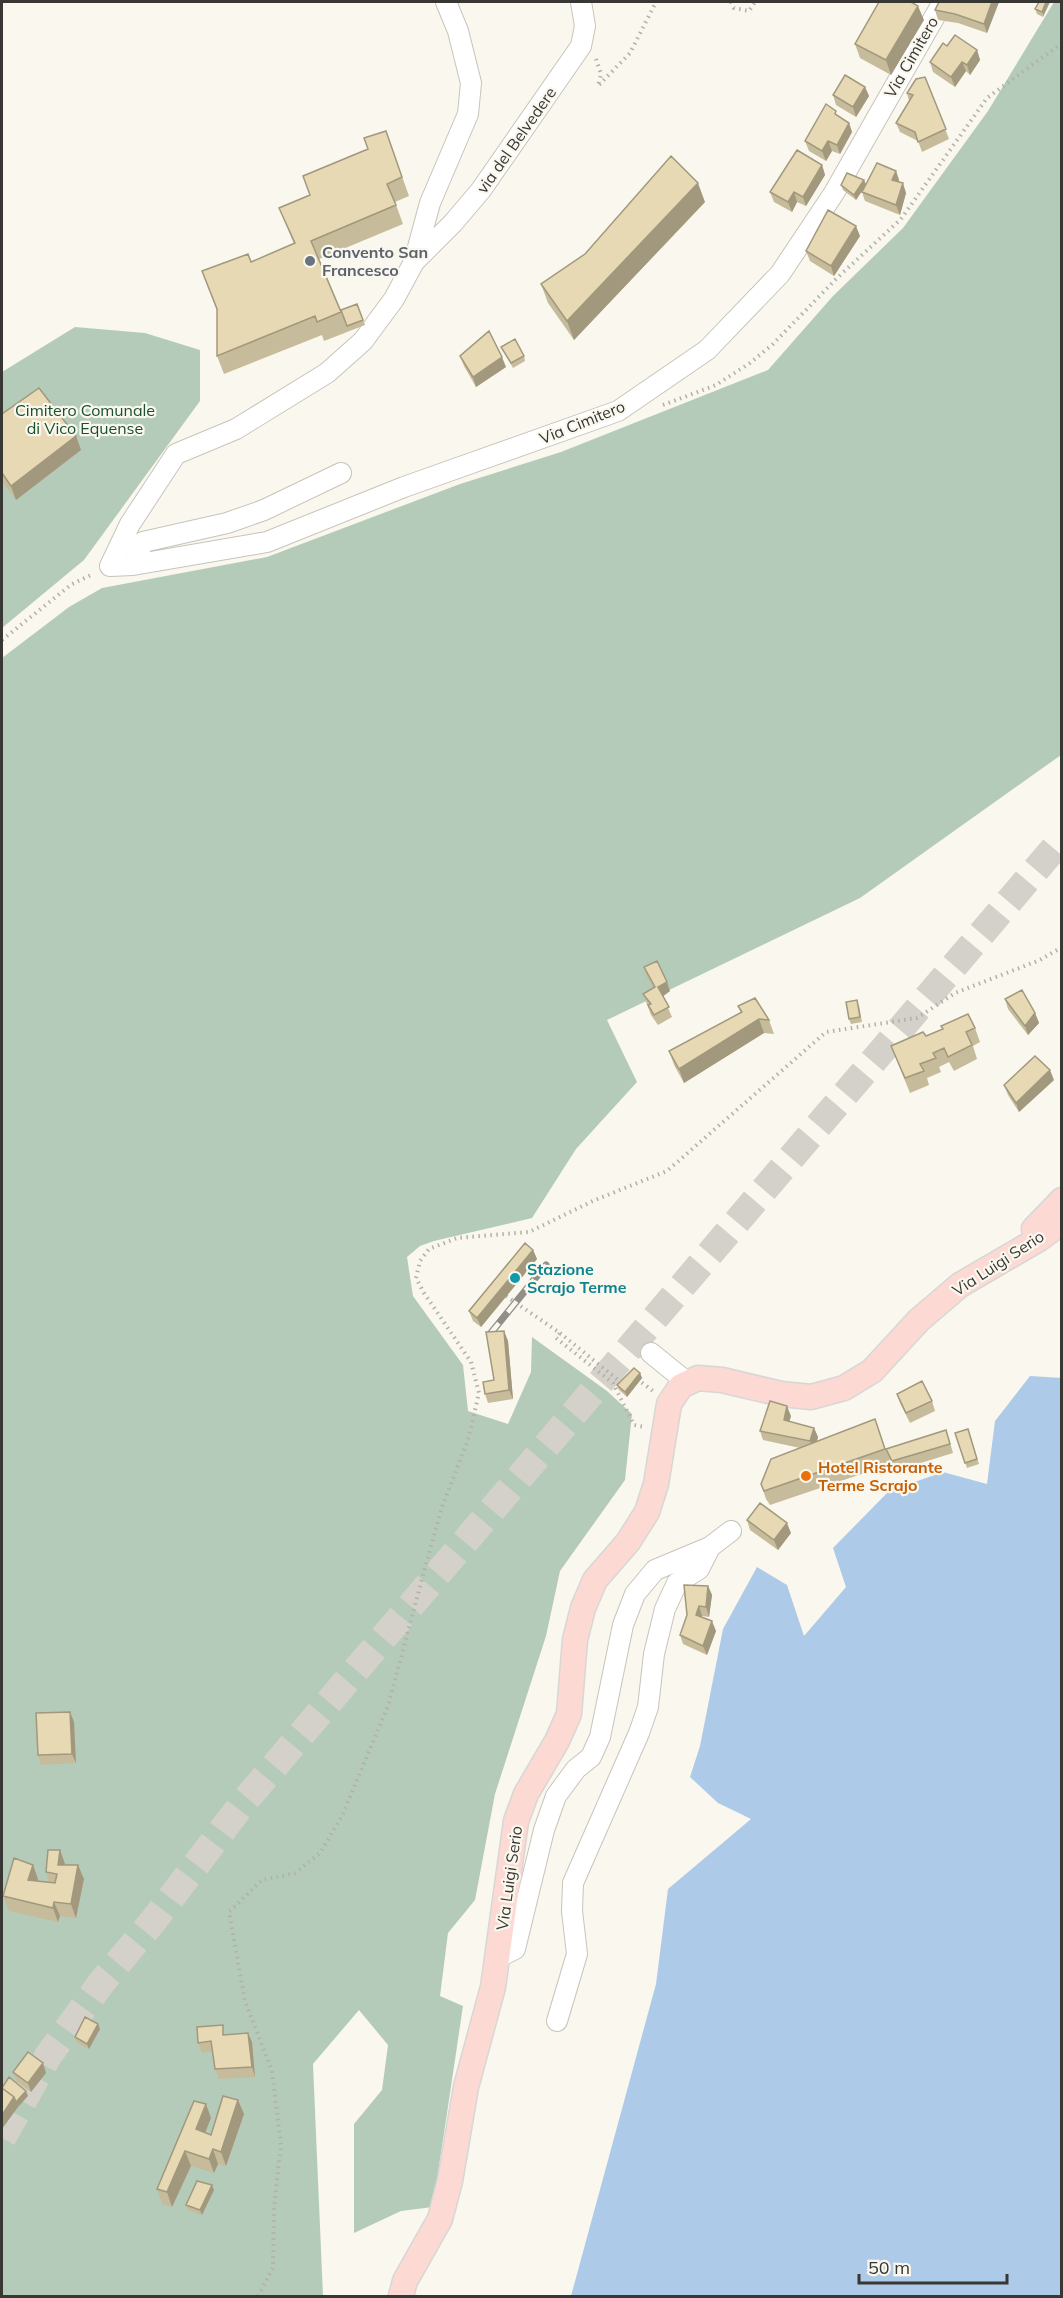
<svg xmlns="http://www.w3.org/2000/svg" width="1063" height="2298" font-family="Mulish,sans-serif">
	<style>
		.green { fill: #b5cbba }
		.water { fill: #adcbe9 }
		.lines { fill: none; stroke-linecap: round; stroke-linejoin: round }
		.minor-tunnel { stroke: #d3d1c9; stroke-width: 20; stroke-dasharray: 20 10; stroke-linecap: butt }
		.highway-tunnel { stroke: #d3d1c9; stroke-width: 28; stroke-dasharray: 28 14; stroke-linecap: butt }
		.minor-casing { stroke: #c7c4bc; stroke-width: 22 }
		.major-casing { stroke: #d7d7d6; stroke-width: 27 }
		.path { stroke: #b2b0a9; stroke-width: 4; stroke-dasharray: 1.5 4.5; stroke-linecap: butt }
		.minor { stroke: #fff; stroke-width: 20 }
		.major { stroke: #fcd9d2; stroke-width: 24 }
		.rail-casing { stroke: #918f8a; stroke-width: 7 }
		.rail { stroke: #faf7ee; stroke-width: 4.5; stroke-dasharray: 14; stroke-linecap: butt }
		.path-bridge { stroke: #b2b0a9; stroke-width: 4; stroke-dasharray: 1.5 4.5; stroke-linecap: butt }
		.wall { fill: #c6bb9a }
		.shaded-wall { fill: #a1987d }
		.building { fill: #e6d9b3; stroke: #a1987d; stroke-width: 1.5 }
		.worship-dot { fill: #6b7280; stroke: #faf7ee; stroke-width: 2 }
		.culture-dot { fill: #0f9aa8; stroke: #faf7ee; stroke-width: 2 }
		.food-dot { fill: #e8710a; stroke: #faf7ee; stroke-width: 2 }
		.labels { text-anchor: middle; stroke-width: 4.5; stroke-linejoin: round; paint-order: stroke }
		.street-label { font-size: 16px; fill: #383734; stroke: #faf7ee }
		.worship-label { font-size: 16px; font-weight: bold; fill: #5b616d; stroke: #faf7ee; text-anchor: start }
		.park-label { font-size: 16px; fill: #184f2d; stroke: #faf7ee }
		.culture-label { font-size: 16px; font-weight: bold; fill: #0d838f; stroke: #faf7ee; text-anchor: start }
		.food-label { font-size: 16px; font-weight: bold; fill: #c56008; stroke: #faf7ee; text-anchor: start }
	</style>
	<rect width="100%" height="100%" fill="#faf7ee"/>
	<path class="green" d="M1054,2H1061V755L860,898L607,1020L637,1082L576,1149L532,1218L434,1241L420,1246L407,1257L413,1296L463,1365L468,1411L508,1424L531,1372L532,1337L607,1391L632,1414L625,1480L560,1571L546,1636L495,1794L475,1900L448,1933L440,1996L463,2006L433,2207L401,2211L354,2233V2124L382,2090L388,2045L359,2010L313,2064L323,2296H2V658L69,607L102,588L267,557L460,484L561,452L768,370L833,296L903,228L988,111Z
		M75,327L145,333L200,350V401L84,560L2,628V372Z"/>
	<path class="water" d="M1030,1376L1062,1378L1061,2296H571L656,1984L668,1889L751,1819L718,1803L690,1777L700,1746L723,1629L757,1567L787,1585L804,1636L846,1587L833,1548L889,1491L943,1472L987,1484L995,1421Z"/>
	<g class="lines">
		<path class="minor-tunnel" d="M634,1340L651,1353"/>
		<path class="highway-tunnel" d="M2,2138L48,2056L102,1982L154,1920L243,1803L1062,839"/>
		<defs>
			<path id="minor" d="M446,2L458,31L471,83L468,114L430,203L414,262L394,299L363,341L327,373L236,429L176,454L130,524L110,566L133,565L267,542L404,487L618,411L707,350L780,274L834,193L943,2
				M416,260L453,223L481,190L581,46L585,26L581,2
				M133,565L143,542L227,523L264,510L341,473
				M651,1353L688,1383
				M497,1958L515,1949L544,1830L556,1796L576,1769L591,1757L600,1737L623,1625L635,1594L655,1570L710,1547L731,1531
				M557,2021L577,1954L572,1911L573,1883L639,1733L648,1707L654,1654L665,1609L677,1583L699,1569L710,1547"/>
			<path id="major" d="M1034,1229L1062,1200
				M401,2296L405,2281L440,2219L450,2181L466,2087L493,1987L516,1821L526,1794L557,1741L569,1714L575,1640L583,1608L595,1580L628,1542L647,1512L656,1484L669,1404L681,1386L698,1378L722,1380L781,1394L811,1397L844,1388L872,1371L919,1320L960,1285L1039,1239L1062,1222"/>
		</defs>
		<use href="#minor" class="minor-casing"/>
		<use href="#major" class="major-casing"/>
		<path class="path" d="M731,2L734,8L749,11L755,2
			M596,59L601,74L598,86L630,53L656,2
			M663,405L716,385L750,363L773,344L837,278L901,219L987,98L1062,43
			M2,640L72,584L93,574
			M506,1296L560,1333L556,1338L613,1383L634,1425L645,1427
			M637,1379L653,1391
			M258,2296L273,2268L274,2208L281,2145L272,2071L245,2001L229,1912L262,1880L295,1873L320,1853L342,1816L388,1706L426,1564L442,1507L468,1440L479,1393L471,1362L424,1293L416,1278L420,1261L429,1249L457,1238L529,1232L595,1200L667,1171L826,1032L917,1018L955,993L1040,960L1062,947"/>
		<use href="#minor" class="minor"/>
		<use href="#major" class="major"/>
		<defs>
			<path id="rail" d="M490,1334L546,1265"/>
		</defs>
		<use href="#rail" class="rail-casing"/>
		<use href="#rail" class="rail"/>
		<path class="path-bridge" d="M560,1333L623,1384"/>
	</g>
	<path class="wall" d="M999,2L987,33L958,23L938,20L935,10Z
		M1039,2L1043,17L1037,14L1035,9Z
		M924,20L891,75L860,58L855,44Z
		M947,46L977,50L980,60L970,75L966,71L955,87L933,72L930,62Z
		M925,77L949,139L922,152L918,141L900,132L896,123L909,101L907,93Z
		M865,87L869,96L856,117L836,105L833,95Z
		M838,117L849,123L852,132L840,154L832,151L826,161L809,151L805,141Z
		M386,131L409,196L395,202L403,224L319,259L341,310L357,304L365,325L324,341L322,335L224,374L217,356V310L202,271L251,262L294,244L279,208L310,195L368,149Z
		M822,165L825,175L806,206L797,202L792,212L774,202L770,192Z
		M896,171L899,180L898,182L906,193L900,215L865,201L862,192L863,189L856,200L843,190L841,185L864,180L866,184Z
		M705,202L574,340L548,303L541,284Z
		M860,236L834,276L810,261L806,251Z
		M501,347L524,356L525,361L513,368Z
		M460,356L506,367L476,387L464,366Z
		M2,414L76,436L81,450L16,500L2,481Z
		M644,967L670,991L663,996L672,1017L658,1025L651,1015L643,994L653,988L647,977Z
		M1005,999L1035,1013L1039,1023L1028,1035L1008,1009Z
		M859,1005L862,1022L851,1024L849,1019Z
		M738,1006L769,1020L774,1034L764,1033L684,1083L674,1065L669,1051L741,1013Z
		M975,1028L980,1042L973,1046L977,1059L954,1071L949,1062L939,1067L941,1072L927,1078L929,1085L910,1093L891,1046L926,1036Z
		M1054,1080L1019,1112L1008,1095L1004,1085Z
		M533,1250L537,1259L481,1327L473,1321L469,1311Z
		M504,1331L508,1341L513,1399L488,1403L485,1394L494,1380Z
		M640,1373L642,1378L627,1397L619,1390L617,1385Z
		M897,1394L932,1401L935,1411L910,1423L900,1403Z
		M791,1416L789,1422L814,1428L818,1437L817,1441L886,1449L949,1439L953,1453L895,1471L889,1458L891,1464L770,1505L766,1499L761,1484L800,1448L763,1440L760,1431Z
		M968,1429L979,1464L967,1468L955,1433Z
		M747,1520L791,1533L778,1550L750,1530Z
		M708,1586L712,1595L709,1617L702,1616V1617L716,1631L707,1655L683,1644L680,1635Z
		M70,1712L74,1722L76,1763L41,1765L38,1755Z
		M33,1865L38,1879V1881L49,1882L46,1872L65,1865L84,1879L76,1918L60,1916L58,1922L9,1911L3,1896Z
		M98,2024L100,2029L89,2049L76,2042L75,2037Z
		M226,2035L252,2042L255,2077L219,2079L215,2069L213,2051L202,2053L198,2043Z
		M43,2063L46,2073L31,2092L17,2082L13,2072Z
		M206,2104L211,2118L205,2132L211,2135L244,2114L226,2166L218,2164L214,2173L191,2166L172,2207L162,2204L157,2189Z
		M212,2185L214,2190L202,2215L188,2210L186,2205Z"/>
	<path class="shaded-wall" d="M992,2H999L987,33L984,24Z
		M1046,2H1050L1043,17L1042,12Z
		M918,6L924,20L891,75L886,60Z
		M977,50L980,60L970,75L967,65Z
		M962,62L966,71L955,87L951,77Z
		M865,87L869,96L856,117L853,107Z
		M849,123L852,132L840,154L837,145Z
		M828,141L832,151L826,161L822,151Z
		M822,165L825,175L806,206L803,197Z
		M896,171L899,180L895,189L892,180Z
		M864,180L866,185L856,200L854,195Z
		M698,183L705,202L574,340L567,321Z
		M903,183L906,193L900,215L896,205Z
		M794,192L797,202L792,212L788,202Z
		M856,226L860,236L834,276L831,266Z
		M502,357L506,367L476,387L473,377Z
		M76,436L81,450L16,500L11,486Z
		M667,982L670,991L662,997L658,987Z
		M1035,1013L1039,1023L1028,1035L1025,1026Z
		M759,1019L764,1033L684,1083L679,1069Z
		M1050,1070L1054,1080L1019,1112L1016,1103Z
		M533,1250L537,1259L481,1327L477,1318Z
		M504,1331L508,1341L513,1399L509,1390Z
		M640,1373L642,1378L627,1397L625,1392Z
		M787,1406L791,1416L787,1430L784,1420Z
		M814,1428L818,1437L814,1451L810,1441Z
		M787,1523L791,1533L778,1550L774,1540Z
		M708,1586L712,1595L709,1617L706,1607Z
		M699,1606L702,1616L699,1625L696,1615Z
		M712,1621L716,1631L707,1655L703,1646Z
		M70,1712L74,1722L76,1763L72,1754Z
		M60,1850L65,1864L63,1879L58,1865Z
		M33,1865L38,1879L33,1894L28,1880Z
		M78,1865L84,1879L76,1918L71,1904Z
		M54,1902L60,1916L58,1922L53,1908Z
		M98,2024L100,2029L89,2049L87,2044Z
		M248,2033L252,2042L255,2077L252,2067Z
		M43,2063L46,2073L31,2092L28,2083Z
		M26,2091L28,2096L18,2107L2,2129V2115L14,2097Z
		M238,2100L244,2114L226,2166L221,2152Z
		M206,2104L211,2118L201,2143L196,2129Z
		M213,2149L218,2164L214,2173L209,2159Z
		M185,2151L191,2166L172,2207L167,2192Z
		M212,2185L214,2190L202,2215L200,2210Z"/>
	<path class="building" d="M879,2H911L918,6L886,60L855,44Z
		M939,2H992L984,24L955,14L935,10Z
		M1039,2H1046L1042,12L1035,9Z
		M955,35L977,50L967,65L962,62L951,77L930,62L943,43L947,46Z
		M845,75L865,87L853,107L833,95Z
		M925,77L946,129L918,142L915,132L896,123L913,95L907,93L916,79Z
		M826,104L836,111L835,114L849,123L837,145L828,141L822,151L805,141Z
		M386,131L402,177L387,184L396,205L311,241L341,312L317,322L315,316L217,356V309L202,271L248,254L251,262L295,243L279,208L310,195L303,176L368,149L364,138Z
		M797,150L822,165L803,197L794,192L788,202L770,192Z
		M671,156L698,183L567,321L541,284L585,254Z
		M877,163L896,171L892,180L903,183L896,205L862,192Z
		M847,173L864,180L854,195L841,185Z
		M828,210L856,226L831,266L806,251Z
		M357,304L363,320L347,326L341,310Z
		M489,331L502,357L473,377L460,356Z
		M515,339L524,356L511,363L501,347Z
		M39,388L76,436L11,486L2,473V414Z
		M657,961L667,982L658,987L669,1007L654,1015L648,1005L651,1004L643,994L655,987L644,967Z
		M1022,990L1035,1013L1025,1026L1005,999Z
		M755,998L769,1020L759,1019L679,1069L669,1051L742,1012L738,1006Z
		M857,1000L860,1017L849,1019L846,1002Z
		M968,1014L975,1028L966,1032L972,1045L948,1057L944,1048L933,1053L936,1058L920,1064L924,1071L905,1078L891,1046L923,1032L926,1036L943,1029L941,1026Z
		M1035,1056L1050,1070L1016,1103L1004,1085Z
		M525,1243L533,1250L477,1318L469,1311Z
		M504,1331L509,1390L485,1394L483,1382L494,1380L486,1332Z
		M634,1368L640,1373L625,1392L617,1385Z
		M922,1381L932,1401L906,1413L897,1394Z
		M770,1401L787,1406L784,1420L814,1428L810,1441L760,1431Z
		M875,1419L885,1449L764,1491L761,1484L771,1459Z
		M968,1429L977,1459L965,1463L955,1433Z
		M946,1430L950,1444L892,1461L886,1449Z
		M760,1503L787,1523L774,1540L747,1520Z
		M684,1585L708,1586L706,1607L699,1606L696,1615L712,1621L703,1646L680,1635L687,1615Z
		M70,1712L72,1754L38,1755L36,1713Z
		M48,1850H60L58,1865H78L71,1904L54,1902L53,1908L3,1896L14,1858L33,1865L28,1880L55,1883L57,1874L46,1872Z
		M85,2017L98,2024L87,2044L75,2037Z
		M223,2025V2035L248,2033L252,2067L215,2069L211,2041L198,2043L197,2027Z
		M28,2052L43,2063L28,2083L13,2072Z
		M9,2077L26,2091L16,2102L14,2097L2,2088Z
		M2,2088L14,2097L2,2115Z
		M223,2096L238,2100L221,2152L213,2149L209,2159L185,2151L167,2192L157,2189L194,2101L206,2104L196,2129L211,2135Z
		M197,2181L212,2185L200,2210L186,2205Z"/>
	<circle class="worship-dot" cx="310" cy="261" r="6"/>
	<circle class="culture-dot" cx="515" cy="1278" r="6"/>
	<circle class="food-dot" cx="806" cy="1476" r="6"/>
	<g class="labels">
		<g class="street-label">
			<text transform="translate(911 57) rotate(-60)" y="6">Via Cimitero</text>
			<text transform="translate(516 140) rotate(-55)" y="6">via del Belvedere</text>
			<text transform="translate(582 422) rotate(-22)" y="6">Via Cimitero</text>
			<text transform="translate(998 1263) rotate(-33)" y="6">Via Luigi Serio</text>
			<text transform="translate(509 1878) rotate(-82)" y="6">Via Luigi Serio</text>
		</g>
		<g class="worship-label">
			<text x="322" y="258">Convento San<tspan x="322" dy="18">Francesco</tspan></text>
		</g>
		<g class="park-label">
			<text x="85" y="416">Cimitero Comunale<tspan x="85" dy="18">di Vico Equense</tspan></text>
		</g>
		<g class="culture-label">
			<text x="527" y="1275">Stazione<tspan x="527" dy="18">Scrajo Terme</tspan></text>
		</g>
		<g class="food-label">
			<text x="818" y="1473">Hotel Ristorante<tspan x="818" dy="18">Terme Scrajo</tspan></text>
		</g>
	</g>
	<rect width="1063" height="2298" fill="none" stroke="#383734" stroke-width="6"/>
	<path d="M859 2274v9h148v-9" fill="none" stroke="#383734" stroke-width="3"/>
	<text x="868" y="2274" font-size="18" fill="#383734" stroke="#faf7ee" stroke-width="4.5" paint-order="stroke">50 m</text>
</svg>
